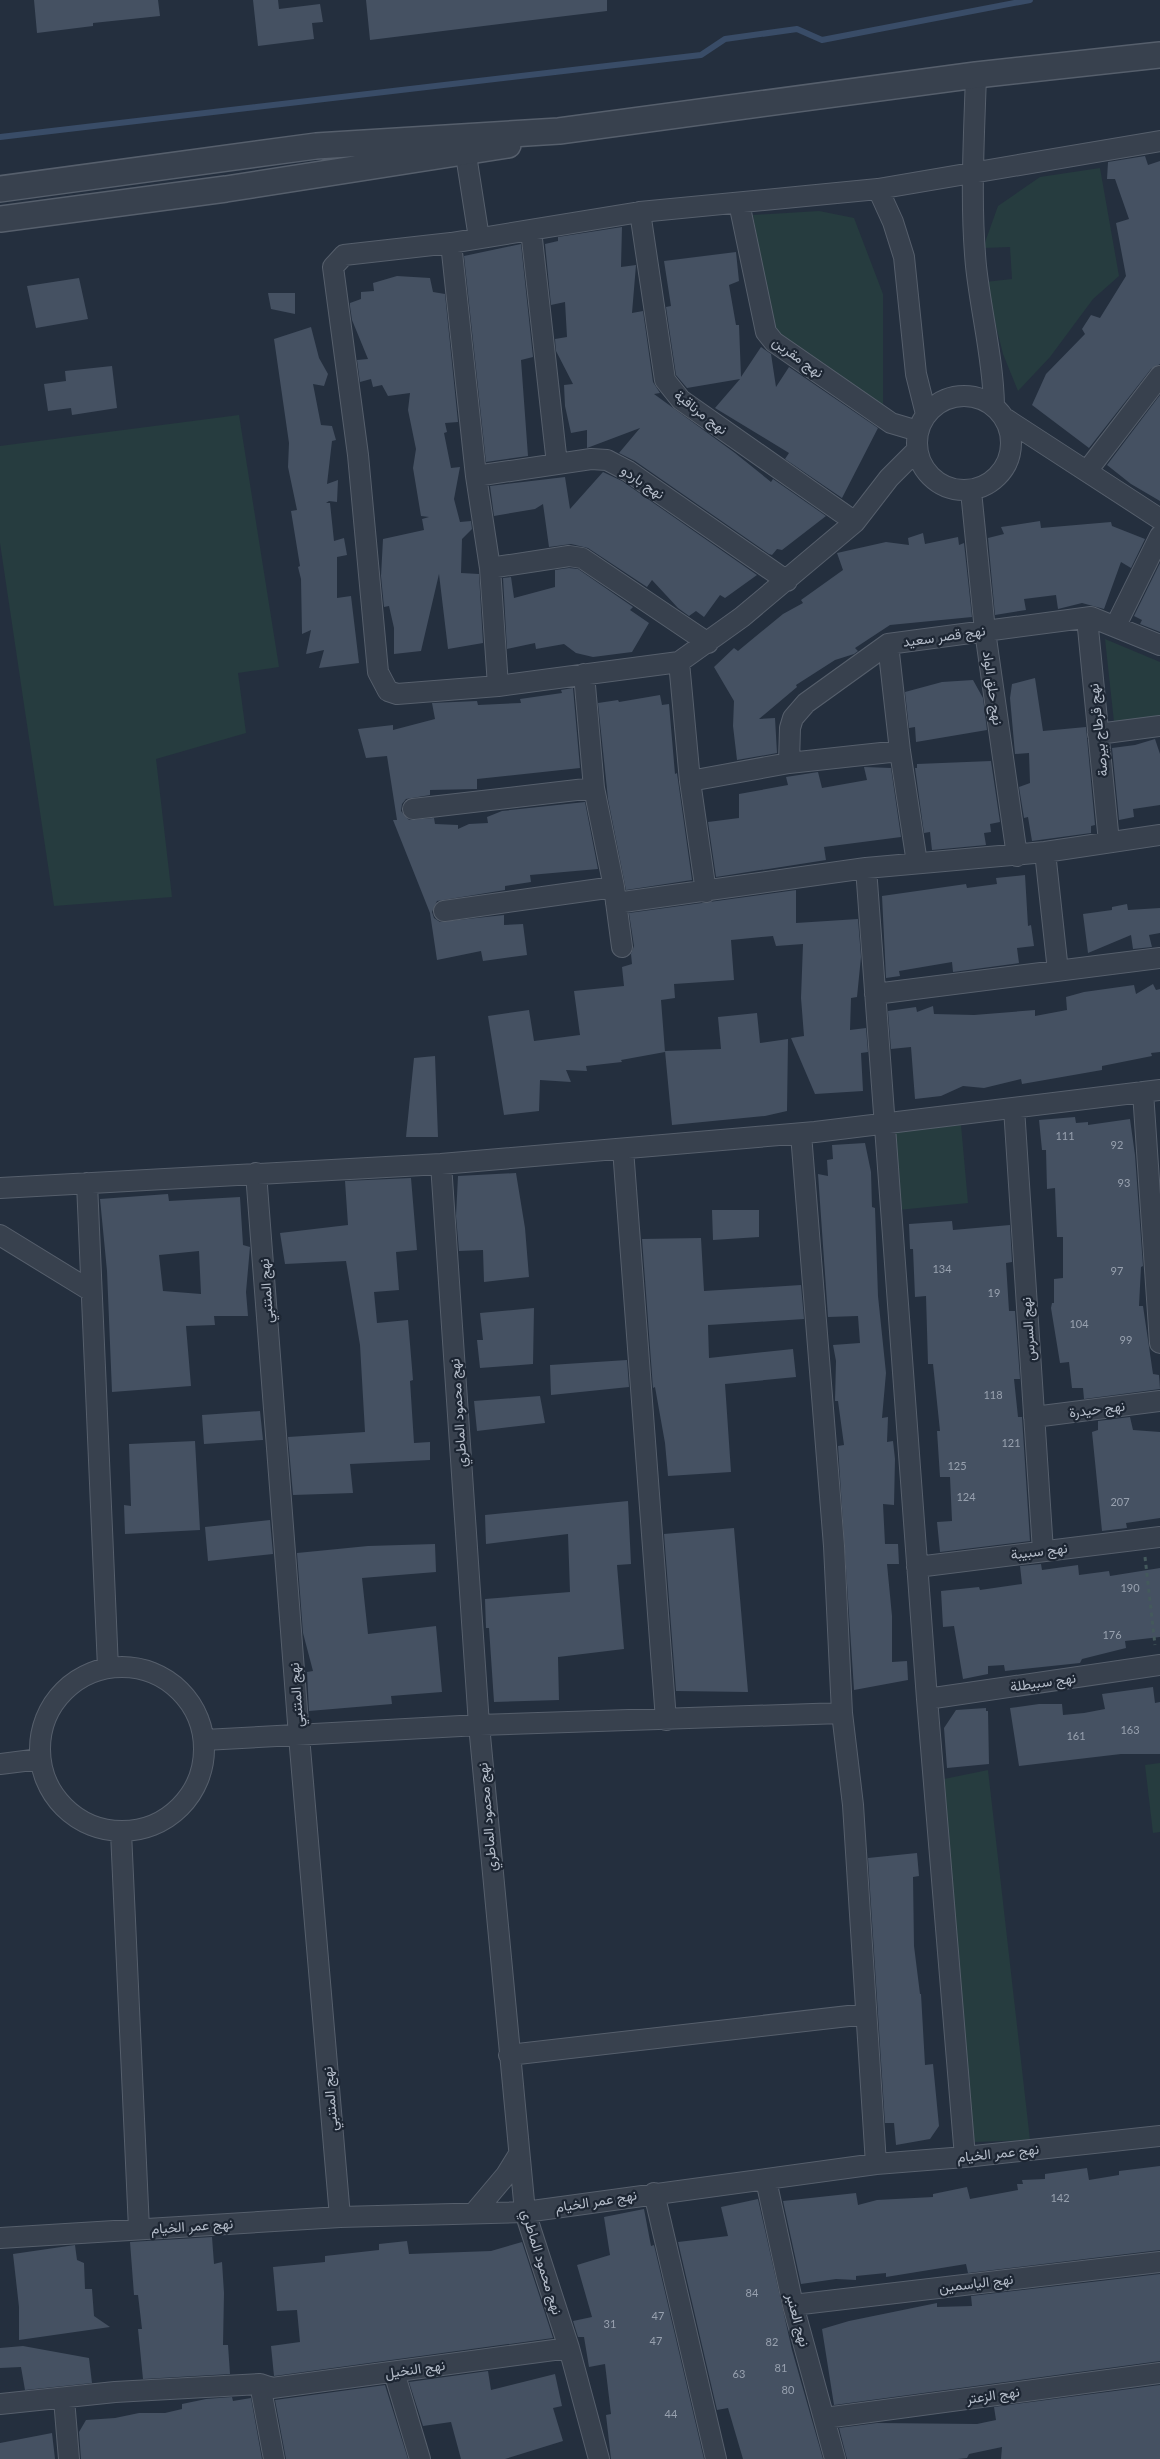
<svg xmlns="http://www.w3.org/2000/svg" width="1160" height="2459" font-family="Lato,Vazirmatn,sans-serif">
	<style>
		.green { fill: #263c3f }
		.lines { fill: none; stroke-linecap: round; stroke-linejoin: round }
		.stream { stroke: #394c67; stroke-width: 6 }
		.building { fill: #455162; fill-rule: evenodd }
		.minor-casing { stroke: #565f6c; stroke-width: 22 }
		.tertiary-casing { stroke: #565f6c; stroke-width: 28 }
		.path { stroke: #44595c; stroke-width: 3; stroke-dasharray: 4 4; stroke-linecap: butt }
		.minor { stroke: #38414e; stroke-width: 20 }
		.tertiary { stroke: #38414e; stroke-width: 25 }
		.labels { text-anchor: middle; stroke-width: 4.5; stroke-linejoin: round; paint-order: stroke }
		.number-label { font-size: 11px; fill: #98a1af }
		.street-label { font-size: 14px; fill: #b4bcc9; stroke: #1d2633 }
	</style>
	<rect width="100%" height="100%" fill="#242f3e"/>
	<path class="green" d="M1100,168L1119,276L1093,299L1050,357L1018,391L1003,354L985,282L1012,279L1010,247L983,248L998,206L1040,177Z
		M819,211L854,218L883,294V409L773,328L753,215Z
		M239,415L279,667L238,673L246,733L156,759L172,897L54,906L0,543V446Z
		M1105,639L1160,662V717L1114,722Z
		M961,1125L968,1203L898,1210L890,1132Z
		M1160,1763V1832L1153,1833L1145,1765Z
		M988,1770L1030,2140L973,2142L944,1779Z"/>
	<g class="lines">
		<path class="stream" d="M0,137L701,55L725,39L797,29L822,40L1030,0"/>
	</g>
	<path class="building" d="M34,0H158L160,16L93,23V26L37,33Z
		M253,0H278L279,9L320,4L323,22L312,23L314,39L258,46Z
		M366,0H607V11L370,40Z
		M1145,156L1148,165L1160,161V364L1151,369L1089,448L1032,405L1046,374L1085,334L1082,329L1091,315L1100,318L1126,276L1116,223L1129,219L1115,179H1107L1108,162Z
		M622,227L621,267L636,265L632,313L643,311L653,382L660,393L654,394L735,453L771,482L773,479L826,516L782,550L777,549L772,555L769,554L635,461L619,453L640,428L587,448V430L571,433L565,406L564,385L573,384L556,351L555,339L567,337L565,302L551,305L545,244L558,241V237Z
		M521,244L533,357L521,360L528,456L486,462L464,256Z
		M736,252L739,281L729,285L736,325H739L741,377L761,347L771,354L776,387L789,367L878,428L842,498L785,459L789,453L715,408L740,379L687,388L676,375L666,307L671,306L664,261Z
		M397,276L430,278L433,292L445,294L458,422L445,423L447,432L444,433L451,468L460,467L454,499L460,522L471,521L472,529L462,539L461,573L479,574L483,643L448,649L439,574L421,651L394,654V628L389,606L384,607L381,576L383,539L424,530L422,519L429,517L421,516L413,468L416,449L408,410L410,393L388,396L382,385L373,387L371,379L360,382L357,360L368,359L352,320L350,306V303L361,299V292L374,291L373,283Z
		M79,278L88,319L36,328L27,286Z
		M268,293H295V314L271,309Z
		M311,327L319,358L328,374L324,386L313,384L321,425L332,426L336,440L332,441L327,484L338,480L337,502L329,501L326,503H330L334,541L344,538L347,555L337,557V598L351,596L359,663L319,668L324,650L306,654L311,630L302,634L301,579L298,567L300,566L291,511L297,510L288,467L289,443L274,339Z
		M112,366L117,408L72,415L71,408L48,411L44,384L66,381L65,371Z
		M1160,395V501L1131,484L1107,465Z
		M603,472L622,481L757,575L725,598L720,595L704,617L696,611L689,616L678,608L652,580L647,587L588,548L571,544L549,547L543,504L535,509L494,516L490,486L565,477L570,509Z
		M1040,521L1041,528L1111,522L1112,526L1145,539L1131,568L1121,562L1104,609L1082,603L1058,609L1056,595L1024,599L1026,610L995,615L988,538L1004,534L1001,527Z
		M923,533L925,544L958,537L959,545L964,543L972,617L890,625L855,648L858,651L854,654L835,660L796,685L797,687L759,719L775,718L777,753L737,760L733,726L734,701L714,667L734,648L738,651L783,614L803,603L801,600L843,570L837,553L886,542L909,545L908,538Z
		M1160,563V632L1140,624L1142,620L1134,616Z
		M569,568L578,569L633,607L630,610L649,623L632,652L593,657L576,653L564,644L536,649L535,643L507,649L503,578L511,577L514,598L555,587V570Z
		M1035,678L1043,731L1086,727L1095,825L1091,826V833L1032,841L1028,817L1024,818L1019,787L1030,783L1029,753L1015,754L1010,698L1012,684Z
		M973,680L983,698L987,730L916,742L915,727L909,728L905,692L942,682Z
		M573,688L580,768L477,779V789L430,790V795L406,799L402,804L401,811L409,820L434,818L435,824L458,825V829L469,824L488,823L487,817L502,811L585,802L598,869L530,875L531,882L505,886V890L437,901L432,912L434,918L440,922L504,915V925L523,924L527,955L483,961L481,951L437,960L430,913L393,820H397L387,756L366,758L358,729L393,725V730L435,719L432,703L477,701L478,705L521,703L520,699L562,693L561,690Z
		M660,695L662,705L669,704L675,774L677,773L692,880L626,890L608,799L598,703L618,700L619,702Z
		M1155,739L1160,754V805L1133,809L1134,817L1119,820L1112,748L1135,745Z
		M991,761L1000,822L990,824L991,832L984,833L986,845L932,850L930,832L924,833L915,768H917V764Z
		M864,767L891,768L901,837L824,847L826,860L716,877L708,822L739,818V794L788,785L786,777L818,772L822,788L867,780Z
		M1025,875L1028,926L1031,925L1034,946L1017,948L1019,963L953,972L952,962L899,971L900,976L886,978L882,896L966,884L967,888L997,884L996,878Z
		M796,890V923L858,919L861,957L857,997L851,998L850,1030L866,1028L868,1052L861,1053L863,1091L815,1094L791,1038L804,1036L801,998L803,944L776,946L773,936L731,940L734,980L674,984L675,998L661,1000L665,1052L621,1060L622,1062L586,1066L587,1071L566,1070L571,1082L540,1080L539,1111L504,1115L488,1016L529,1010L534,1041L580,1035L574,991L624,986L622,967L632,964L631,954L634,946L629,913Z
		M1127,904L1128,910L1160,908V933L1149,935L1152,947L1133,949L1131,935L1088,953L1083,914L1112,910V907Z
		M1153,984L1156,990L1160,989V1052L1151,1053L1152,1056L1102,1066V1070L1022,1084L1021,1079L984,1088L963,1086L941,1096L915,1099L911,1047L891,1049L888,1011L916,1007L917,1012L933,1006L934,1014L974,1015L1035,1010V1016L1067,1010L1066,997L1084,992L1134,985L1136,994Z
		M757,1013L760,1043L788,1039L787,1111L765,1116L672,1125L665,1051L721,1049L718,1017Z
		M435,1056L438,1137H406L414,1058Z
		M1075,1117L1076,1123L1088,1122V1125L1130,1119L1135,1155L1143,1266L1141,1267L1139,1306H1143L1153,1374L1159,1375L1160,1389L1084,1399L1083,1388H1072L1069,1362L1060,1363L1051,1308L1052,1303H1054V1279L1063,1278V1237H1057L1055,1188L1047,1189L1046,1150H1042L1039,1120Z
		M865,1143L871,1172L872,1207L875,1208L878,1296L886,1373L882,1418L888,1417L887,1442L893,1441L895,1459L894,1505L883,1504L885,1544H898L899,1564H887L892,1616V1662L907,1661L908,1680L854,1690L838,1446L844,1445L838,1401H835L836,1361L833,1345L860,1343L858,1316L828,1317L818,1174L828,1176L827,1160L833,1159L832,1145Z
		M516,1173L525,1228L529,1277L484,1282L483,1250L459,1251L456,1216L458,1176Z
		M411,1178L417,1250L396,1252L399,1290L374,1292L377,1323L408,1320L413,1380L410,1381L414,1443L430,1442V1460L350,1464L353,1493L293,1495L288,1437L365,1432L360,1345L346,1261L285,1264L280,1233L348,1225L345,1181Z
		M168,1194L169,1201L240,1197L243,1245L250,1247L246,1292L248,1316H214L215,1325L186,1326L191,1386L112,1392L107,1271L100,1199ZM199,1251L201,1294L163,1291L159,1255Z
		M712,1210H759V1237L713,1240Z
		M952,1221L953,1230L1010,1225L1012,1262L1006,1263L1009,1311H1015L1020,1379H1014L1018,1417H1022L1030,1541L940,1552L937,1522L952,1521L950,1477H940L937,1431H940L933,1364H928L926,1296L915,1297L913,1249H910L909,1224Z
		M701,1238L704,1291L801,1285L804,1319L708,1325L709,1358L793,1349L796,1377L725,1384L731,1472L668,1476L665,1443L655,1387L653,1388L642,1239Z
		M534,1308L533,1364L480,1368L477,1340H483L480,1313Z
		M627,1360L629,1387L551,1395L550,1365Z
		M540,1396L545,1423L477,1431L474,1401Z
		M260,1411L263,1440L204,1444L202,1415Z
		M1130,1417L1133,1430L1160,1432V1518L1126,1523L1127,1528L1102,1531L1092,1432L1098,1430V1421Z
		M195,1441L200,1530L125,1534L124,1505L131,1506L129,1444Z
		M628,1501L631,1564L617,1565L624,1649L558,1657L559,1700L494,1702L489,1628H486L485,1599L570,1592L568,1534L486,1544L485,1515Z
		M270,1520L273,1554L208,1561L205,1527Z
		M734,1528L748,1692L676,1691L664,1534Z
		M435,1544L436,1572L362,1578L368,1634L436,1626L442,1692L391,1696L392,1704L309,1711L307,1672L313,1671L303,1633L297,1553L368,1546Z
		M1041,1564L1042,1570L1078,1565L1079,1575L1109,1571L1110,1576L1160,1568V1637L1125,1641L1126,1648L1082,1659L1080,1663L1005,1671L1004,1665L988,1666V1674L963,1679L954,1626L943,1627L941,1591L979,1587L980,1590L1022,1584L1020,1566Z
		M1153,1687L1155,1703L1160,1702V1754H1121L1019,1766L1010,1708L1039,1704H1062L1063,1715L1084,1713L1105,1709L1102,1694Z
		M986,1708V1711H988L989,1764L947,1768L944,1728L956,1710Z
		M917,1853L919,1876L913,1877L914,1946L920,1994H921L925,2065L933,2064L939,2126L930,2139L896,2145L894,2123H885L868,1858Z
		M1160,2166V2250L968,2273L966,2264L886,2277V2273L856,2276V2280L836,2279L801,2284L783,2201L856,2193L858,2205L877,2200L933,2197V2194L967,2187L970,2199L1018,2190L1017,2184H1023L1022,2180L1045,2179V2174L1087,2168L1089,2180L1119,2175V2171Z
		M758,2199L792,2350L823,2459H743L728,2408L717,2410L678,2242L728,2236L721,2207Z
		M644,2209L651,2246L654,2245L704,2459H611L606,2415L611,2414L605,2364L589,2367L584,2337H578L573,2321L592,2317L577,2265L610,2255L604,2217Z
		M212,2237L214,2264L222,2262L224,2293L223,2345H228L230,2374L143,2379L138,2329H142L138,2295H134L130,2242Z
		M407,2241L409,2254L491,2251L522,2242L553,2338L274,2376L271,2346L300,2342L297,2310L277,2311L273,2267L325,2262V2256L379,2250V2244Z
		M75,2245L77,2260L84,2263L85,2289H92L94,2316L110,2327L19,2340V2307L13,2254Z
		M1160,2274V2361L834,2405L822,2329L849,2321L937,2303V2307L972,2306L971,2296Z
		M23,2346L89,2358L92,2383L25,2390L21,2367L0,2368V2348Z
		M488,2371L491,2390L555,2374L562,2406L553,2408L563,2441L505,2459H461L451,2422L423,2426L409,2382Z
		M385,2385L408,2459H286L275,2400Z
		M1160,2385V2459H1001L1002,2447L969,2454L967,2458L958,2459H847L839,2428L877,2423L977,2424L996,2420L994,2407Z
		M232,2397L233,2401L251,2398L262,2459H81L79,2432L86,2420L115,2418L139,2413H165L182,2409V2404L206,2399Z
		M52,2433L55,2459H0V2443Z"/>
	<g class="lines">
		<defs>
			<path id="minor" d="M976,75C974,138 970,203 976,266C981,313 993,358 994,405
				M463,136L479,238
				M878,189L893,222L904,257L916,374L926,414
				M739,203L766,332L774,342L891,423L918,431
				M640,212L665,380L681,400L855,522
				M531,230L557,464
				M451,243L476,476L490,568L498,686
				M917 443a47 47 0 1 1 94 0a47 47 0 1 1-94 0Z
				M1006,419L1160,519
				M917,450L889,478L855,522L742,617L679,662L498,686L397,694L388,691L378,672L358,455L333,267L344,255L451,243L640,212L878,189L1160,141
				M1087,471L1160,376
				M476,476L591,459L607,460L628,471L787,581
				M971,491L985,631L1017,856
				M490,568L569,556L582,558L708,643
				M1087,618L1109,842
				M1116,625L1160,536
				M888,644L900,751L917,863
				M679,662L690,781L706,892
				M584,674L594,788L614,887L622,947
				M1098,734L1160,726
				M789,763L790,728L793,718L806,703L888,644L1091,617L1160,645
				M690,781L789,763L900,751
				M413,809L594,788
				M1045,852L1058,971
				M866,868L927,1699L965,2157
				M616,903L866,868L1045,852L1160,835
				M444,911L614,887
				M875,994L1160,958
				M1143,1092L1160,1343
				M1014,1108L1043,1551
				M801,1134L834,1546L842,1713L853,1805L876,2164
				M623,1149L666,1720
				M441,1164L479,1725L525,2212L569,2348L599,2459
				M256,1173L299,1736L340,2217
				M87,1183L108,1668
				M0,1188L441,1164L815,1132L1160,1090
				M0,1235L91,1291
				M1034,1417L1160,1401
				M917,1567L1160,1537
				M40 1749a82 82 0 1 1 164 0a82 82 0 1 1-164 0Z
				M927,1699L1160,1665
				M204,1740L479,1725L842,1713
				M0,1764L40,1759
				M121,1832L139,2229
				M509,2055L866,2014
				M766,2180L793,2305L835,2459
				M654,2193L716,2459
				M474,2213L506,2175L519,2154
				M0,2238L340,2217L525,2212L876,2164L965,2157L1160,2136
				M793,2305L1160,2262
				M394,2372L420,2459
				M260,2384L274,2459
				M64,2399L69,2459
				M0,2404L115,2392L260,2384L272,2388L569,2348
				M825,2418L1160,2373"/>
			<path id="tertiary" d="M0,189L316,146L559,131L976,75L1160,55
				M0,219L226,189L508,145"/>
		</defs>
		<use href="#minor" class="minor-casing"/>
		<use href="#tertiary" class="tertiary-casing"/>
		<path class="path" d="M1145,1557L1155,1645"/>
		<use href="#minor" class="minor"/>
		<use href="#tertiary" class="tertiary"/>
	</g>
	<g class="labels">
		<g class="number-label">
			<text x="1065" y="1140">111</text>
			<text x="1117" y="1149">92</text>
			<text x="1124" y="1187">93</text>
			<text x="942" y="1273">134</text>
			<text x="1117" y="1275">97</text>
			<text x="994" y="1297">19</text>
			<text x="1079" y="1328">104</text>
			<text x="1126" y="1344">99</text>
			<text x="993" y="1399">118</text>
			<text x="1011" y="1447">121</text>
			<text x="957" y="1470">125</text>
			<text x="966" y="1501">124</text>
			<text x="1120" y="1506">207</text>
			<text x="1130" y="1592">190</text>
			<text x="1112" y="1639">176</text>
			<text x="1130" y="1734">163</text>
			<text x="1076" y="1740">161</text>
			<text x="1060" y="2202">142</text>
			<text x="752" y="2297">84</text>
			<text x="658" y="2320">47</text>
			<text x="610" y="2328">31</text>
			<text x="656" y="2345">47</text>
			<text x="772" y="2346">82</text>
			<text x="781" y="2372">81</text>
			<text x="739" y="2378">63</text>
			<text x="788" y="2394">80</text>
			<text x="671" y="2418">44</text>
		</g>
		<g class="street-label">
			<text transform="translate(798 357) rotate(36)" y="5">نهج مقرين</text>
			<text transform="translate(701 412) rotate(38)" y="5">نهج مرناقية</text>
			<text transform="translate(643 482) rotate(34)" y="5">نهج باردو</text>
			<text transform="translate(944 636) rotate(-8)" y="5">نهج قصر سعيد</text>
			<text transform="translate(993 688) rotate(82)" y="5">نهج حلق الواد</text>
			<text transform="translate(1098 730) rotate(-96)" y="5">نهج قرطاج بيرصة</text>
			<text transform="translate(266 1291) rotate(-94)" y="5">نهج المتنبي</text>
			<text transform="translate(1028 1329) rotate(-94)" y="5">نهج السرس</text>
			<text transform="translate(1097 1409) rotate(-7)" y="5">نهج حيدرة</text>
			<text transform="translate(458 1413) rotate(-94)" y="5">نهج محمود الماطري</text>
			<text transform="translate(1039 1551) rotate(-7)" y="5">نهج سبيبة</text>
			<text transform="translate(1043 1682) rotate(-8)" y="5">نهج سبيطلة</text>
			<text transform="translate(296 1695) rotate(-94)" y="5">نهج المتنبي</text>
			<text transform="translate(487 1817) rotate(-95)" y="5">نهج محمود الماطري</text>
			<text transform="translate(330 2099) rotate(-95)" y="5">نهج المتنبي</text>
			<text transform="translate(998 2153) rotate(-6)" y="5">نهج عمر الخيام</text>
			<text transform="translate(596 2201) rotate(-9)" y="5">نهج عمر الخيام</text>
			<text transform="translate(192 2226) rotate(-4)" y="5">نهج عمر الخيام</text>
			<text transform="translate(542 2262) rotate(73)" y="5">نهج محمود الماطري</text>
			<text transform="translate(976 2283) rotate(-7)" y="5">نهج الياسمين</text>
			<text transform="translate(798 2320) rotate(75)" y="5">نهج العنبر</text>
			<text transform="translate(415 2369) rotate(-8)" y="5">نهج النخيل</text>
			<text transform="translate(993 2395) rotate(-8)" y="5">نهج الزعتر</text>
		</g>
	</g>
</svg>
